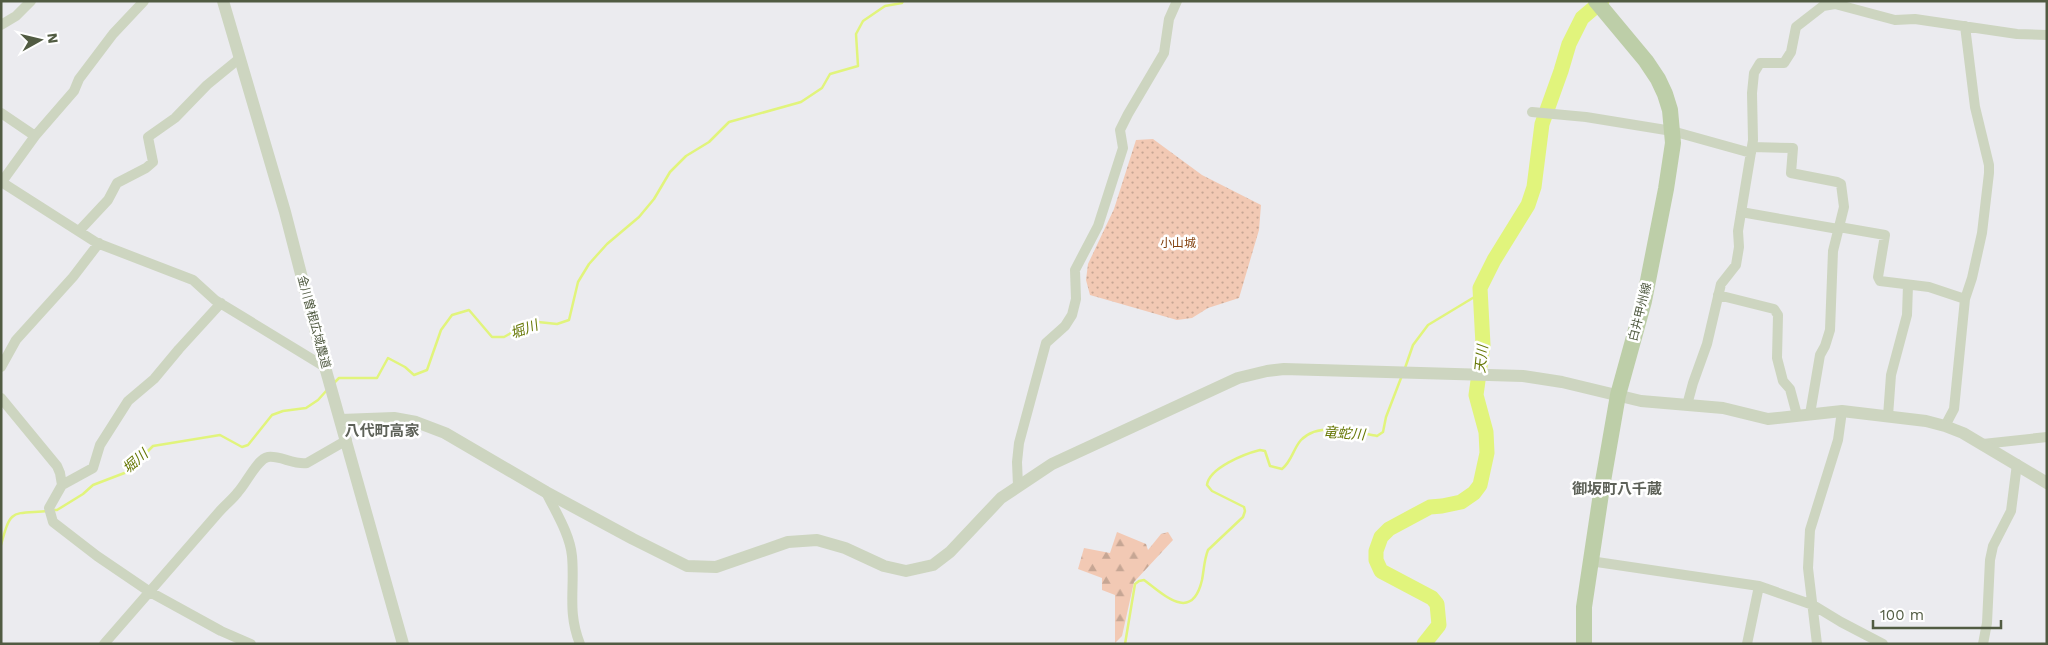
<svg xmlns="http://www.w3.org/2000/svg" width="2048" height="645" font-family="'Work Sans','Noto Sans JP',sans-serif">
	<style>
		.grass { fill: url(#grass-dots) }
		.forest { fill: url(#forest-firs) }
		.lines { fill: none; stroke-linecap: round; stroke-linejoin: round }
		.stream { stroke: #e1f47c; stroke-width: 2.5 }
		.river { stroke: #e1f47c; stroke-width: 15 }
		.minor { stroke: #cdd5c0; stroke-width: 10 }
		.tertiary { stroke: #cdd5c0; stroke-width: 12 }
		.primary { stroke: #bdcea8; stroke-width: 16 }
		.labels { text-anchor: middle; stroke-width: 5; stroke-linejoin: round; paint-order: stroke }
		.park-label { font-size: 12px; fill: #82410e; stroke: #fff }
		.street-label { font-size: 12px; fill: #515b42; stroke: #fff }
		.water-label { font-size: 14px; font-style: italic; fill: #677806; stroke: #fff }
		.quarter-label { font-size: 15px; font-weight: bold; fill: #5d6158; stroke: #fff }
	</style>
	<defs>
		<pattern id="grass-dots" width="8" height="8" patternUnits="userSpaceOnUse" patternTransform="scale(1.25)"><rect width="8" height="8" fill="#f2c9b4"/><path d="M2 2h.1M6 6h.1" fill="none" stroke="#c6a694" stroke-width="1.8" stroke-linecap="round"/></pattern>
		<pattern id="forest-firs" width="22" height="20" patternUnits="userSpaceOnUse" patternTransform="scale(1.25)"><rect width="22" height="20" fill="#f2c9b4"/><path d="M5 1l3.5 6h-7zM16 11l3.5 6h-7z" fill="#c6a694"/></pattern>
	</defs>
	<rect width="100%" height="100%" fill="#ebebef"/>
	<path class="grass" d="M1153,139L1202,175L1261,205L1259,230L1239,298L1208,308L1192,318L1177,320L1090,295L1086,280L1088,264L1114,209L1136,140Z"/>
	<path class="forest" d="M1117,532L1146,544L1148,550L1161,534L1168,532L1173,540L1134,582L1122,636L1115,643V595L1102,590V578L1078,569L1084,548L1110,553Z"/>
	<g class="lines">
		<path class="stream" d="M1405,368L1413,345L1428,325L1481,293
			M334,383L339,378H377L388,358L405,367L414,375L427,370L441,330L452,315L469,310L492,337H504L518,329L538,322L557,324L569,320L578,282L589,264L607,244L639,217L654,199L670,172L686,156L709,142L729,122L801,102L822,88L830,74L858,66L856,34L863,21L885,6L902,3L903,1
			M53,510H57L83,494L93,485L127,472L153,446L220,435L242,447L248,445L272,415L283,411L306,408L318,400L327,390
			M1,545C11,508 11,514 48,511
			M1125,644L1135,584L1139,581L1144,580C1164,595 1192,623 1202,580C1204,570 1204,560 1208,550L1243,517L1245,511L1244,507L1212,491L1207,485C1209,468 1244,454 1260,450L1265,451L1270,466L1282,469C1292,461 1293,449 1301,440C1319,421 1355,432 1377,436L1383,432L1386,417L1401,378"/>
		<path class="river" d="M1424,644L1439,625L1437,604L1432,598L1381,571L1376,560V551L1381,537L1389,529L1430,507L1442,506L1461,502L1474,493L1480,485L1487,453L1486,432L1476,395L1483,345L1480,288L1494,260L1528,205L1534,187L1542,124L1561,71L1569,44L1582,18L1602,1"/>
		<path class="minor" d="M1,25L16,16L31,1
			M1532,112L1586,117L1672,131L1751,153
			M1,113L35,136
			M1752,147L1793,148L1791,173L1837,182L1841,184L1844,207L1833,251L1830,330L1825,346L1820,355L1810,414
			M1,183L35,136L74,91L79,79L113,34L144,1
			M3,183L97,243L193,280L215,300L325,367
			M1741,212L1838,229
			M1839,227L1885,235L1878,277L1880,281L1929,287L1965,299
			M79,231L108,200L117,183L146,168L153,162L148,137L175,118L207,85L240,58
			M1718,295L1774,309L1778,315L1777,358L1783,381L1790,389L1797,415
			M221,303L179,349L154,379L128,401L100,445L93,468L62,485L49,508L53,522L97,556L150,592L221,631L251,644
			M1,367L16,340L73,277L99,243
			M1,398L57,466L60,473L62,485
			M1687,405L1693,383L1707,344L1721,284L1736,265L1739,247L1738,231L1753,140L1752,93L1754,73L1760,63H1784L1791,52L1796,27L1823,6L1835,4L1895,20L1915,19L2017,34L2047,35
			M1888,416L1891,375L1907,315L1908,285
			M1945,426L1954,409L1965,299L1972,278L1982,233L1989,173V165L1975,107L1965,26
			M1983,444L2047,437
			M1018,486L1017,462L1019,443L1046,343L1065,326L1072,315L1076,299L1075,270L1098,226L1123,148L1120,130L1128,114L1164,53L1169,19L1177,1
			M546,492C555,511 570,534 572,556C575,589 567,611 580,644
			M1590,561L1759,586L1813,605L1841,622L1883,644
			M104,644L219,512C225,505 233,499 238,492C246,484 257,459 268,457C279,455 294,465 307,463L347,440
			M1747,644L1759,586
			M1817,644L1808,568L1810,530L1838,440L1842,411
			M1983,644L1987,623L1990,560L1993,546L2011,511L2017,464"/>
		<path class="tertiary" d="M223,1L285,212L325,367L403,644
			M341,420L394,418L416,422L445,433L546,492L633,539L687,566L716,567L788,542L817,540L845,548L884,566L906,571L933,565L950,552L1001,498L1052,464L1238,378L1267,371L1284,369L1523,376L1562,382L1641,401L1723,408L1768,419L1842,411L1926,421L1945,426L1963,433L2047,483"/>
		<path class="primary" d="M1584,644V607L1602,487L1618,395L1644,301L1666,189L1673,143L1670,110L1665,94L1658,79L1646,61L1596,1"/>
	</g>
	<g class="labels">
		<g class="park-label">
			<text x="1178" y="247">小山城</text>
		</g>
		<g class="street-label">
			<text transform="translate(1640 312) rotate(-76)" y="4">白井甲州線</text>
			<text transform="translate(314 322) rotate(75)" y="4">金川曽根広域農道</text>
		</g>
		<g class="water-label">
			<text transform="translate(524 329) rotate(-20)" y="5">堀川</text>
			<text transform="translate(1481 359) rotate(-84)" y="5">天川</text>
			<text transform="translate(1344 433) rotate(4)" y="5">竜蛇川</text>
			<text transform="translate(135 461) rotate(-41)" y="5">堀川</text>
		</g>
		<g class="quarter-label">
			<text x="382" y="436">八代町高家</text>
			<text x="1617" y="494">御坂町八千蔵</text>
		</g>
	</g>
	<rect width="2048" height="645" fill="none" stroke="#515b42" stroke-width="5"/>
	<g transform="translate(40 40) rotate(82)" stroke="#ffffff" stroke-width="4" paint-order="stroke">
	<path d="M0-4L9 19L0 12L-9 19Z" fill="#515b42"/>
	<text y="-8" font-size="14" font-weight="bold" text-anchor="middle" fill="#515b42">N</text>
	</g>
	<path d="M1873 620v8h128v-8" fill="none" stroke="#515b42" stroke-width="2.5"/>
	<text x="1880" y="620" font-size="15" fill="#515b42" stroke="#ffffff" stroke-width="4" paint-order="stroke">100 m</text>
</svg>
